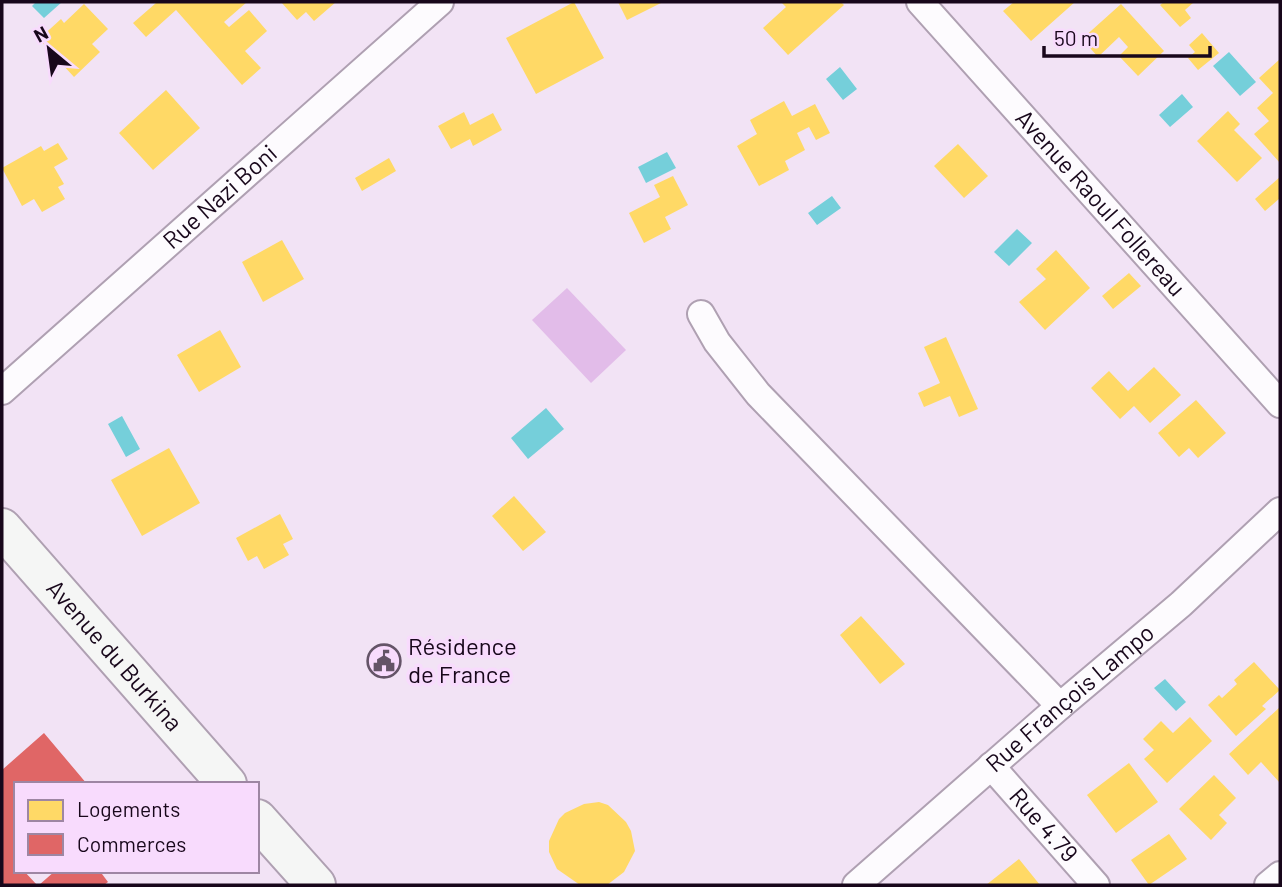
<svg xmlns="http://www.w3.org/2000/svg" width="1282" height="887" font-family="Barlow,sans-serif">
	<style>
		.green { fill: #e2bce9 }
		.water { fill: #75cfda }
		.homes { fill: #ffd966 }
		.shops { fill: #e06666 }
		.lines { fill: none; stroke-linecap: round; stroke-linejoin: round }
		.minor-casing { stroke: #afa0b2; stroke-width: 30 }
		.secondary-casing { stroke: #afa0b2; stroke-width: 42 }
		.minor { stroke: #fdfbfe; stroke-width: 26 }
		.secondary { stroke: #f5f6f5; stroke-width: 38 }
		.labels { text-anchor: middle; stroke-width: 7; stroke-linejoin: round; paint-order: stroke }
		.street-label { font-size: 24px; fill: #18071b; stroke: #f8dbfd }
		.poi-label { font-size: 24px; fill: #18071b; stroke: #f8dbfd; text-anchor: start }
	</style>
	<rect width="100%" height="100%" fill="#f2e3f5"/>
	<path class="green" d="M567,288L626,350L591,383L532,320Z"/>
	<path class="water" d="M36,2H62L44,18L32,6Z
		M1229,52L1256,82L1240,96L1213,66Z
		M840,67L857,89L843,100L826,79Z
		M1182,94L1193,107L1170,127L1159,115Z
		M667,152L676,168L646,183L638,167Z
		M832,196L841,208L817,225L808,213Z
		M1017,229L1032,243L1009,266L994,252Z
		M546,408L564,429L528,459L511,438Z
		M122,416L140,449L126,457L108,424Z
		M1165,679L1186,702L1176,711L1154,688Z"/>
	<path class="homes" d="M155,2H247L224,22L229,27L249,10L267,31L245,51L261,68L242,85L176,10L146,37L133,23L156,3Z
		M281,2H336L314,21L306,12L297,20Z
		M574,2L604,58L536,94L506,38Z
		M618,2H663L627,20Z
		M781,2H841L844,5L788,55L763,28L786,7Z
		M1014,2H1075L1031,41L1003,11Z
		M1164,2H1194L1185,10L1191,18L1180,27L1160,5Z
		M84,4L108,29L92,44L100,52L74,77L39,39L61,19L64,23Z
		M1121,4L1164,51L1138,76L1119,56L1128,47L1119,37L1098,57L1082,39Z
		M1202,33L1219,53L1198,70L1188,58L1195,52L1189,45Z
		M1280,59V163L1254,134L1269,121L1257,108L1273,93L1259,78Z
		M166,90L200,128L153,170L119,133Z
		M784,101L792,116L815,104L830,133L816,140L809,127L797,133L805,150L785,161L789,170L759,186L737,146L757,134L750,120Z
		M1228,111L1240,124L1234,130L1262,158L1237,182L1197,141Z
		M464,112L470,125L493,113L502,130L473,146L470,139L451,149L438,126Z
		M58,143L68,159L54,167L64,184L58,187L65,199L42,212L34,199L22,206L2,168L41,146L44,151Z
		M958,144L988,176L964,198L934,166Z
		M389,158L396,171L362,191L355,178Z
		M673,176L688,205L665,217L671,229L644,243L629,213L660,197L654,185Z
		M1280,177V198L1265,211L1255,199Z
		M282,240L304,279L263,302L242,262Z
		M1056,250L1090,288L1045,330L1019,302L1046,279L1036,269Z
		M1129,273L1141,286L1113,309L1102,296Z
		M220,330L241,367L199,392L177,355Z
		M946,337L978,409L959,417L950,396L924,407L918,393L940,383L924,347Z
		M1154,367L1181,395L1150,423L1134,406L1120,419L1091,388L1109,371L1128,391Z
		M1196,400L1226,433L1198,458L1189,448L1179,457L1158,433Z
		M169,448L200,503L142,536L111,480Z
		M514,496L546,532L523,551L492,516Z
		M280,514L293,539L283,544L289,555L264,569L257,556L248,561L236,538Z
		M861,616L905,664L880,684L840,635Z
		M1254,662L1280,690L1262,706L1266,709L1236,736L1208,705L1219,695L1222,698L1237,684L1234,680Z
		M1280,707V783L1261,762L1248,775L1229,754Z
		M1190,717L1212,741L1167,783L1144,759L1154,750L1143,739L1161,721L1173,733Z
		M1129,763L1158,802L1116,833L1087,795Z
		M1214,775L1236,798L1219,815L1227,823L1211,840L1179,809Z
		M599,802L608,805L626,822L631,831L635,851L624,872L607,885H580L557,869L549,852V841L559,819L565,813L584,804Z
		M1169,834L1187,859L1149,885L1131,860Z
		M1019,859L1040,885H986Z"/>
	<path class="shops" d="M44,733L87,784H16V871H24L37,885H2V770Z
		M55,871H105L102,874L108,882L104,885H39Z"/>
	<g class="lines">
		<defs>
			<g id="minor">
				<path id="s1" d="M920,2L1280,404"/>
				<path d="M701,314L717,342L758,394L1060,706"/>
				<path id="s2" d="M2,391L440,2"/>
				<path id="s3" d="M991,766L1096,885"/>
				<path id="s4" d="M856,885L1060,706L1181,604L1280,511"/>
				<path d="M1268,885L1280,875"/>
			</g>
			<g id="secondary">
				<path id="s5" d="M2,528L227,784"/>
				<path d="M257,819L316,885"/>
			</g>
		</defs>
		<use href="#minor" class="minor-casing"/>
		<use href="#secondary" class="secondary-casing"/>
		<use href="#minor" class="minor"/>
		<use href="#secondary" class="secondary"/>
	</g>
	<defs>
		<symbol id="civic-ring" viewBox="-11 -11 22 22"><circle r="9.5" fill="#f8dbfd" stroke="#645467" stroke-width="1.5"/><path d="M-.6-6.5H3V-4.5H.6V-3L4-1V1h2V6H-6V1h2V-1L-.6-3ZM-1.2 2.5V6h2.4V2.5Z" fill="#645467"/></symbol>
	</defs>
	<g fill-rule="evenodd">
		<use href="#civic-ring" x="365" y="642" width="38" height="38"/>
	</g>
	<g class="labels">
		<g class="street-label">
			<text dy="8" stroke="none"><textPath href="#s2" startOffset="292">Rue Nazi Boni</textPath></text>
			<text dy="8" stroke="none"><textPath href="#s1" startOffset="270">Avenue Raoul Follereau</textPath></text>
			<text dy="8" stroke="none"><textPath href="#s5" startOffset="170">Avenue du Burkina</textPath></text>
			<text dy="8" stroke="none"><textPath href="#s4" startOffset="284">Rue François Lampo</textPath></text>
			<text dy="8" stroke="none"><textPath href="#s3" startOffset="79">Rue 4.79</textPath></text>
		</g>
		<g class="poi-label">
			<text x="408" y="655">Résidence<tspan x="408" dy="28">de France</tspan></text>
		</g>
	</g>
	<rect width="1282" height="887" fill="none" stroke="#18071b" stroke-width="7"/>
	<rect x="14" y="782" width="245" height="91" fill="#f8dbfd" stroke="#9e86a3" stroke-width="2"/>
	<rect x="28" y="800" width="35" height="21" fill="#ffd966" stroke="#9e86a3" stroke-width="2"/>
	<text x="77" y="817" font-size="21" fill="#18071b">Logements</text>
	<rect x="28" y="834" width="35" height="21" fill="#e06666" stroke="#9e86a3" stroke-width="2"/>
	<text x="77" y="852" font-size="21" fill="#18071b">Commerces</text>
	<g transform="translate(49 49) rotate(331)" stroke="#f8dbfd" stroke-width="5" paint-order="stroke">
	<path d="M0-5L12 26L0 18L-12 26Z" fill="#18071b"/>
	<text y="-10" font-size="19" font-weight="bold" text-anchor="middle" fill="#18071b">N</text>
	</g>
	<path d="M1044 46v10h166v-10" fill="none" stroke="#18071b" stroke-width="3.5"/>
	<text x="1054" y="46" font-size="21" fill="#18071b" stroke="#f8dbfd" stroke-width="5" paint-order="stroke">50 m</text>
</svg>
